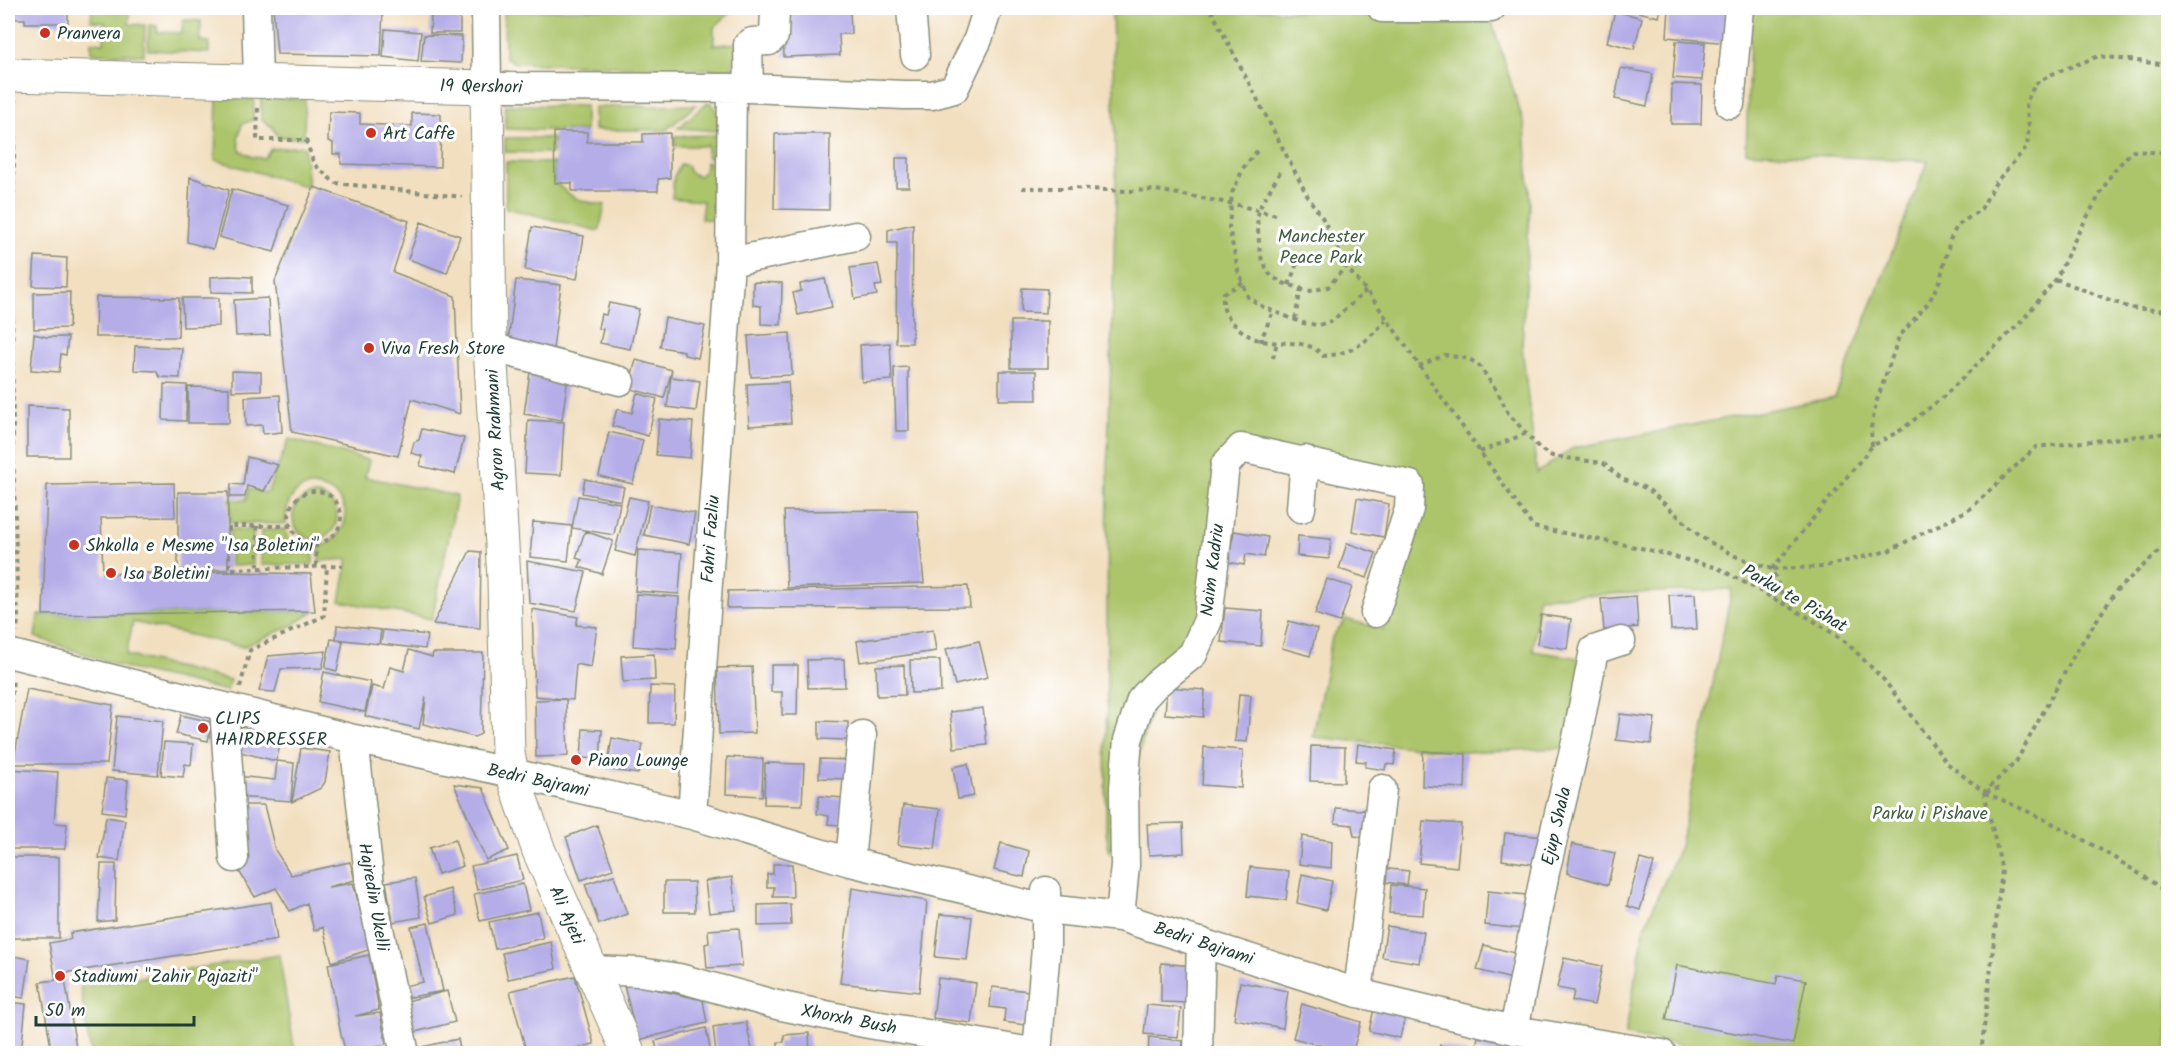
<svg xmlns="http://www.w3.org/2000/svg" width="2176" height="1061" font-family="Kalam,sans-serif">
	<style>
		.green { fill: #acc46a; stroke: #66804f; stroke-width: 1.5 }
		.building { fill: #b5ade8 }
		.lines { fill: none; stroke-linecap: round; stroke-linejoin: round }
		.minor-casing { stroke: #888e7a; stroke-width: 31 }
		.major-casing { stroke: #888e7a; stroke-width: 35 }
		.path { stroke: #888e7a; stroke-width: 4; stroke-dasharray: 4.5 4.5; stroke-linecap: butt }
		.minor { stroke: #fff; stroke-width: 28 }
		.major { stroke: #fff; stroke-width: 33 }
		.poi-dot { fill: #c8321e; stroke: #fff; stroke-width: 2 }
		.labels { text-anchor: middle; stroke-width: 6; stroke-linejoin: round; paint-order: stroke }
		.poi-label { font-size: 18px; fill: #1f3d34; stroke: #fff; text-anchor: start }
		.street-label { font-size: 18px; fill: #1f3d34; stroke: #fff }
		.park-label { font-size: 18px; fill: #425f42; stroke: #fff }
	</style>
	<rect width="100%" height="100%" fill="#fff"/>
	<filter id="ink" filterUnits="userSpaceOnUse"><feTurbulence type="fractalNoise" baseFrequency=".0167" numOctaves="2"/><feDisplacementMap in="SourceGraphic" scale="12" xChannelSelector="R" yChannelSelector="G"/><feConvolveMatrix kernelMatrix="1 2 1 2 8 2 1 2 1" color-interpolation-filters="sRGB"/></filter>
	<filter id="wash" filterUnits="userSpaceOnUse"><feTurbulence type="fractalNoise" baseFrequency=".008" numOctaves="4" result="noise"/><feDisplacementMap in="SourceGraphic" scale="24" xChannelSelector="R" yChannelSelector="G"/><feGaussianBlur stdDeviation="1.35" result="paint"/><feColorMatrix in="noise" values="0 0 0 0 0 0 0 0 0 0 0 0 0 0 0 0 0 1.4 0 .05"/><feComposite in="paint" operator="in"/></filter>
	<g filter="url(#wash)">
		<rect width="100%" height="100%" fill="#f2dfc0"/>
		<path class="green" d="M92,8H130L129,24L145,25L144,55L91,53V42L104,43L105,22L91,21Z
			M504,8H528L529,11L621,8H731L728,15L714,27V45L738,43L737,56L730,70L515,63L505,57Z
			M1112,8H1223L1491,19L1525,127L1530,204L1522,347L1537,473L1573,448L1835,397L1928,161L1746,152L1751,8H2168V1053L1733,1054L1625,1035L1645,926L1680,846L1732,589L1538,597L1533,651L1585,659L1568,748L1463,752L1313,737L1332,637L1346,619L1383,629L1421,484L1240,442L1202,620L1163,670L1110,854L1106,832L1108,453L1116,191Z
			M183,20L201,21L200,41L209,42V53L148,50L149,25L157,26V32L182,33Z
			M217,98L254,99L253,120L242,124L238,138L240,150L252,157L264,158L271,149L304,146L308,187L215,160Z
			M261,98L305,99L304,138L278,137L272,127L261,119Z
			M708,102C720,107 718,120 718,131L678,128Z
			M505,105L585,106V131L505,129Z
			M696,105L666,130H594V107Z
			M720,135L719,159L707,157V146H675V136Z
			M505,138H553L552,153L505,152Z
			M506,162L554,163V180C570,199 582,202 605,205L599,231L506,208Z
			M706,162L720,163L716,220L701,219L703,201L672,198L674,176L681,164L688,166V170L693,174L699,176L705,171Z
			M289,439L369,460L365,477L457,496L432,619L340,601L348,559L319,561V547C329,545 335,539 341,530C365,492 284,457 286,524L230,523V499L246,500L249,489L267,493Z
			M293 517a22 22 0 1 1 44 0a22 22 0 1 1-44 0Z
			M230,529H253V565L230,566Z
			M285,529L291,542L313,548V564L261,565V530Z
			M315,611L293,625L243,647L133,622L126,655L230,680L227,691L126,668L35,637L38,615Z
			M279,955L295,1053H91L80,987Z"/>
		<g id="blocks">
			<path class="building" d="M8,8H68V23H25V19H8Z
				M146,8H181V11H146Z
				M273,8H383L381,56L277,54Z
				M1621,8H1661L1659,17Z
				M1669,8H1730L1727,43L1667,37Z
				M850,9L851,34H839L840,55L784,57L782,11Z
				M1615,11L1642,18L1634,49L1607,42Z
				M431,13L460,14V33H430Z
				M385,29L421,32L418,61L383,57Z
				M424,35L462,36L461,63L421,61Z
				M1676,41L1705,43L1702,80L1673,78Z
				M1621,68L1653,74L1647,106L1615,99Z
				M1672,84L1702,85L1701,124H1671Z
				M329,112L360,113V124L412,126V113L441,114L440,167L341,164V154H333V143L328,141Z
				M554,132H587V142H643V134L670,133V178L658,179V191H572V183H555Z
				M775,134H830L829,210L774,209Z
				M896,158H909V187H896Z
				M190,177L229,190L213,249L187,242Z
				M314,187L409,221L393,272L455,296L460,414L412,399L398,456L292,432L275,281Z
				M232,189L288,205L274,252L219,237Z
				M421,222L460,236L447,273L408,259Z
				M913,224L912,343H896L897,243H888V230Z
				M532,227L584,236L577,279L525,270Z
				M35,256L67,258L66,287L33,286Z
				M878,264L882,285L875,286L877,295L855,299L850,268Z
				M230,276L252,277V293L211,292V277Z
				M825,279L832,307L798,315L793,293L801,291L800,284Z
				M516,280L561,285L553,349L508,343Z
				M753,282L782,283L781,325L761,324V306L753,305Z
				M1022,288L1047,289L1046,313L1021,312Z
				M70,292L69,328L34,329V293Z
				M96,297L179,298L178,337H95Z
				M182,298H219V326L183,327Z
				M268,298L270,335L236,336L234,300Z
				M609,303L639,309L630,349L600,343L603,329L598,328L601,314L606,315Z
				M665,318L705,326L698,358L684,355V351L660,347Z
				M1011,321H1048V368H1011Z
				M790,333L792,375L751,377L748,336Z
				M34,334L46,337H68L66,355L61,354L59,372L31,370Z
				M890,343L892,380L862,382L860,345Z
				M135,346L182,348L180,378L160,377L156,371L134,370Z
				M636,360L672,370L664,398L628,388Z
				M531,365L569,370L562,420L524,414Z
				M908,367L909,431H896L894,368Z
				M232,371L261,372V390L232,391Z
				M999,371H1036L1037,400H999Z
				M671,377L700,381L696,411L667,407Z
				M788,382L791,423L749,426L747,384Z
				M164,384L187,385L186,421L163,420Z
				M188,387L229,388V423H188Z
				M637,393L657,399L648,436L612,426L617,409L632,413Z
				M280,395L282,432L263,434L262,425L246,426L245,397Z
				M27,406L69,408V457H27Z
				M659,419L693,422L690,458L656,455Z
				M528,420L564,422L561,475L525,473Z
				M422,429L464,438L455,474L420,466L422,456L411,453L414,442L419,440Z
				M609,432L643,440L633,484L599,476Z
				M247,457L278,465L264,491L247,486L245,497H230L231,484L243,485Z
				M585,479L624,487L621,501L582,493Z
				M174,483L175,517L101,518L103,574L226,572L311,574L315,611L43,615L47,485Z
				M178,492H228V570H178Z
				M578,496L620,503L614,535L572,528Z
				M629,497L648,501L635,556L615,551Z
				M1357,498L1389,504L1384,537L1352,531Z
				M650,505L695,513L689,544L644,535Z
				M917,510L924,583L787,588L784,511Z
				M533,522L572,526L568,561L530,557Z
				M585,531L613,541L602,574L579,567L582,560L576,558Z
				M1234,531L1268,537L1264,557L1246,554L1244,565L1228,562Z
				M1298,536L1331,539L1329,559L1297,556Z
				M1347,543L1376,553L1367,578L1339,569Z
				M638,550L682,553L679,594L635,591Z
				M470,551L481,552L480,628L433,624Z
				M527,561L586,572L576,611L529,603Z
				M1327,579L1352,587L1340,622L1315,614Z
				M968,586L970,607L727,608L728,591Z
				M636,594L679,597L676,649L633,646Z
				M1695,594L1697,629L1671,630L1669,595Z
				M1636,596L1638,627L1604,630L1601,599Z
				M1225,608L1263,611L1261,646L1221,642Z
				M532,609L578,617L576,625L597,627L591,667L576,664L573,700L535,696Z
				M1541,615L1571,619L1567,649L1537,644Z
				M1289,621L1317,629L1310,656L1282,648Z
				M337,625L381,630L379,644L336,639Z
				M383,630L427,635L425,649L381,644Z
				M933,630L936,651L860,662L857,641Z
				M331,639L343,641L337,671L325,668Z
				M979,641L988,677L955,685L946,649Z
				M409,650L432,657L433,653H483L481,734L474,737L423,724L426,697L419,729L365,716L372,686L384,689L390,667L404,671Z
				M326,651L322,668L281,669L275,692L259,691L268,656Z
				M654,654L655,680L623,682L621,656Z
				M844,659L845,687L808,688L807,660Z
				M910,660H940L941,692L911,693Z
				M771,665H798L797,715H782V692H771Z
				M904,665L905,695L877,696L876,666Z
				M752,667L755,733L719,734L717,668Z
				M324,672L371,682L365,712L318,702Z
				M650,686L675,687L674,723H649Z
				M1167,687L1205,690L1203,717L1165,714Z
				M27,689L113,705L107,764H13Z
				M1239,694L1251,695L1247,742L1235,741Z
				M566,699L568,756L536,757L535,700Z
				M983,708L987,745L954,748L950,712Z
				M1620,714L1655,718L1651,744L1616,740Z
				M181,715L212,722L208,741L176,734Z
				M117,716L163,721L158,775L112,771Z
				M819,721L848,722V740L819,739Z
				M583,729L602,730L600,759L581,758Z
				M245,733L281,742L276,761L240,752Z
				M612,738L643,744L638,774L607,769Z
				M164,742L193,744L191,765L185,764L183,777L161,775Z
				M1358,744L1396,750L1394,765L1386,764L1385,770L1365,767L1366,762L1356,761Z
				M1311,746L1345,747L1344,782L1310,781Z
				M1204,747L1243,750L1241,788L1202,785Z
				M301,748L330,752L325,782L321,788L292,802Z
				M1423,751L1466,754L1465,788L1422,786Z
				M727,757L763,759L762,796L726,794Z
				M820,759L848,760V779L819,778Z
				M277,761L294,763L291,801L235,797L237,776L275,780Z
				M765,763L804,764L802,805L764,804Z
				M968,764L974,796L958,799L953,767Z
				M9,769L58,772L54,823L67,824L65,849H8Z
				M106,778L128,780L125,814L102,811Z
				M454,784L483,788L509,850L486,860Z
				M819,796L843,798L840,825L828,824L829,816L817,814Z
				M243,805H264L275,850L291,875L350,862L355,880L328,887L353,883L371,949L332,962L323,927L314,931L307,903L290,911L276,888L255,897L237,868Z
				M903,805L940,809L935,849L898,845Z
				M1336,808L1374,811L1372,838L1354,836L1352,825L1335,823Z
				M106,817L125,820L119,861L99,858Z
				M1423,821L1461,824L1457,867L1419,863Z
				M1183,823L1184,853L1149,855L1147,824Z
				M597,825L613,869L581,880L566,837Z
				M1505,833L1543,837L1539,865L1502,860Z
				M1302,836L1332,841L1331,868L1299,864Z
				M455,840L463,866L438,874L429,848Z
				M1001,843L1029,851L1024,877L994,870Z
				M1572,844L1615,853L1608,885L1567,873Z
				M517,856L523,880L477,890L471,866Z
				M10,857H59V938H10Z
				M1640,859L1654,863L1640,910L1627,906Z
				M101,864H116L115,920L98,922Z
				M773,864H792L793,897H773L774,887H767V874H773Z
				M1250,867L1289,871L1286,900L1247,896Z
				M1379,868L1409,871L1407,885L1377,881Z
				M1302,874L1332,881L1326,910L1297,903Z
				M614,875L627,914L599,924L585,884Z
				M732,877L736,910L709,913L705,881Z
				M415,878L421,917L393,922L386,882Z
				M664,882H694L695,912H664Z
				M523,884L529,910L480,921L474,894Z
				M1391,885L1425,888L1423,915L1389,913Z
				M852,888L927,901L919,992L840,983Z
				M450,889L458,915L432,923L424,897Z
				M1488,891L1526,895L1523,929L1485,925Z
				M271,902L277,940L64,973L77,1054H52L40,982L56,980L49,943L71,939L70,933Z
				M790,904L791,925L758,926V905Z
				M538,912L543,938L495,949L489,922Z
				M940,914L972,917L967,960L935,957Z
				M428,923L443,991L406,998L404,986L423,982L411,927Z
				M1387,926L1424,932L1419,963L1382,957Z
				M739,928L742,966L707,968L705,944L709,943L708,930Z
				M551,942L556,969L508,979L502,953Z
				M1484,945L1518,954L1512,979L1477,970Z
				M8,955L30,959L24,998L8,996Z
				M369,955L379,1010L355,1016L380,1013L386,1044L346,1053L341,1035L328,964Z
				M1564,958L1602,966L1594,1005L1572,1001L1574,991L1557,988Z
				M1161,963L1192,966L1190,1003L1161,1002Z
				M1677,965L1776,984L1778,975L1806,980L1793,1044L1666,1020Z
				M575,976L594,1044L551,1054H527L510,991Z
				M938,978L976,983L971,1023L933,1018Z
				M623,982L703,1000L707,1023L638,1040Z
				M1240,982L1288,991L1283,1028L1234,1019Z
				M992,987L1029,991L1025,1025L1004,1022L1005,1009L990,1007Z
				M447,991L455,1022L415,1032L407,1001Z
				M8,1002L26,1004L21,1054H8Z
				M1302,1004L1361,1022L1352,1054L1293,1038Z
				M1147,1005L1181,1008L1178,1037L1144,1034Z
				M1375,1005L1406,1012L1400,1038L1369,1031Z
				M746,1022L753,1054H716L713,1027Z
				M706,1028L711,1054H658L655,1041Z
				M809,1033L810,1054H778V1042H784V1035Z
				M1149,1037L1183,1041L1182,1054H1148Z
				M1478,1037L1507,1043L1505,1054H1489L1475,1050Z
				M458,1039L461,1054H419L417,1048Z
				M935,1045L974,1054H934Z
				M1440,1045L1468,1053V1054H1438Z
				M387,1049L388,1054H371V1053Z"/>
		</g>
	</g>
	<g filter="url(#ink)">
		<use href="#blocks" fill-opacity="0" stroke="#888e7a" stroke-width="1.5"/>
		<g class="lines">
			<defs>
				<path id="minor" d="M256,8L258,80
					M486,8L487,87L749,88L904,95H932L954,89L978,39L988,8
					M911,8L915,55
					M1382,8H1491
					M749,88L748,45L752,42L769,41L774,36L775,8
					M1730,104L1739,8
					M730,262L856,236
					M490,347L620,381
					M1301,508L1305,460
					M8,653L354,739L512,773L692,815L850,862L1046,909L1120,917L1358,993L1514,1030L1662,1054
					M224,707L234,858
					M354,739L370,885L405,1054
					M692,815L730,262L732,89
					M850,862L862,735
					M1120,917L1125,865L1124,788L1128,740L1141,700L1155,685L1193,654L1208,620L1225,465L1241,448L1410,485L1409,509L1375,613
					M591,970L640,972L679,978L777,1005L869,1024L1037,1053L1046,948V891
					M1358,993L1382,789
					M1514,1030L1545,872L1577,738L1594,650L1621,641
					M1198,1054L1201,942"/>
				<path id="major" d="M8,75L487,87L490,347L504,579L508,754L512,773L539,851L629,1054"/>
			</defs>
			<use href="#minor" class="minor-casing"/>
			<use href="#major" class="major-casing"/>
			<path class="path" d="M1211,10L1308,197L1322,217L1346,266L1372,298L1533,527L1641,548L1718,568L1811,619L1847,643L1884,680L1947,763L1984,792L2016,762L2077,650L2116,591L2168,543
				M15,100L12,270L13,448L18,619L17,632
				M258,108L257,140H306L314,164L335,183L462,197
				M1257,151L1244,167L1232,193L1229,228L1238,270L1248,297L1263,307L1303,323L1318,325L1332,321L1366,291
				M1280,172L1261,205L1257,217L1260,255L1266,268L1271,276L1283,283L1310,291L1328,287L1346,266
				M1022,188H1073L1127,191L1156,190L1234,204L1276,215
				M2056,279L2130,308L2168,311
				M1243,283L1224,293C1221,306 1224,313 1233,323C1239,329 1247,336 1256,339C1277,347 1307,336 1323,356C1355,353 1365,343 1386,320
				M1289,285L1297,263
				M1295,319L1301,288
				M1264,340H1261L1273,311
				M1273,358L1277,342
				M1419,366L1445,355L1469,359L1478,364L1497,391L1508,413L1540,449L1552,456L1603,463L1622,479L1648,489L1701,537L1735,556L1772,569L1787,606
				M1872,446L1871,428L1876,403L1899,337L1929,302L1940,280L1950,240L1957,226L1981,209L1996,182L2027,147L2029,127L2026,103L2035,84L2052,74L2099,56L2168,65
				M1480,452L1527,433
				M289 517a26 26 0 1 1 52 0a26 26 0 1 1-52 0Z
				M257,526L258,568
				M291,526H229V569L343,566
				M316,566V544
				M1772,569L1872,446L1901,430L1942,398L2021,322L2056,279L2077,235L2112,173L2132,151L2168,153
				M1773,569L1821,567L1888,551L1970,509L2036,447L2168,433
				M240,687L250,650L324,616L327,566
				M8,740L13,678
				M1986,792L2000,788
				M1985,793C2052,820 2109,852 2168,893
				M1981,1054L2002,870L1984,792"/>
			<use href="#minor" class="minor"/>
			<use href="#major" class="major"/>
		</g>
	</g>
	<g class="poi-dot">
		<circle cx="45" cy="33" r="6"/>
		<circle cx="371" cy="133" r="6"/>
		<circle cx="369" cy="348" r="6"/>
		<circle cx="74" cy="545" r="6"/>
		<circle cx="111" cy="573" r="6"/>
		<circle cx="203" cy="728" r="6"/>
		<circle cx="576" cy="760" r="6"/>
		<circle cx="60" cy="976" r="6"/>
	</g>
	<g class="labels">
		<g class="poi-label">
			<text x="57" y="39">Pranvera</text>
			<text x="383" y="139">Art Caffe</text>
			<text x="381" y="354">Viva Fresh Store</text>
			<text x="86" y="551">Shkolla e Mesme "Isa Boletini"</text>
			<text x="123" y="579">Isa Boletini</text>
			<text x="215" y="724">CLIPS<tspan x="215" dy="21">HAIRDRESSER</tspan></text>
			<text x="588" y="766">Piano Lounge</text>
			<text x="72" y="982">Stadiumi "Zahir Pajaziti"</text>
		</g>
		<g class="street-label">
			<text transform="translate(481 86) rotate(1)" y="6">19 Qershori</text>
			<text transform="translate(495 430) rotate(-93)" y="6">Agron Rrahmani</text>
			<text transform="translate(710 539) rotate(-86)" y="6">Fahri Fazliu</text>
			<text transform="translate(1212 570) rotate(-83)" y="6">Naim Kadriu</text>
			<text transform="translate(1795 598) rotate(30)" y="6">Parku te Pishat</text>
			<text transform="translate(538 780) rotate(12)" y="6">Bedri Bajrami</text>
			<text transform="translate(1556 826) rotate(-77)" y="6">Ejup Shala</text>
			<text transform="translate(374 897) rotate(80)" y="6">Hajredin Ukelli</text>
			<text transform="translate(567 915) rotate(66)" y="6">Ali Ajeti</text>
			<text transform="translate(1204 943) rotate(18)" y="6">Bedri Bajrami</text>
			<text transform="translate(849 1019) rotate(11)" y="6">Xhorxh Bush</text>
		</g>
		<g class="park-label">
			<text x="1321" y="242">Manchester<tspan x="1321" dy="21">Peace Park</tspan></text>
			<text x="1930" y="819">Parku i Pishave</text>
		</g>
	</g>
	<rect width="2176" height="1061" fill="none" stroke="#fff" stroke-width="30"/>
	<path d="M36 1016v9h158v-9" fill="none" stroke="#1f3d34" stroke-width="3"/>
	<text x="45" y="1016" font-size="18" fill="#1f3d34" stroke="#ffffff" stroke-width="4.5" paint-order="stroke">50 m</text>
</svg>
